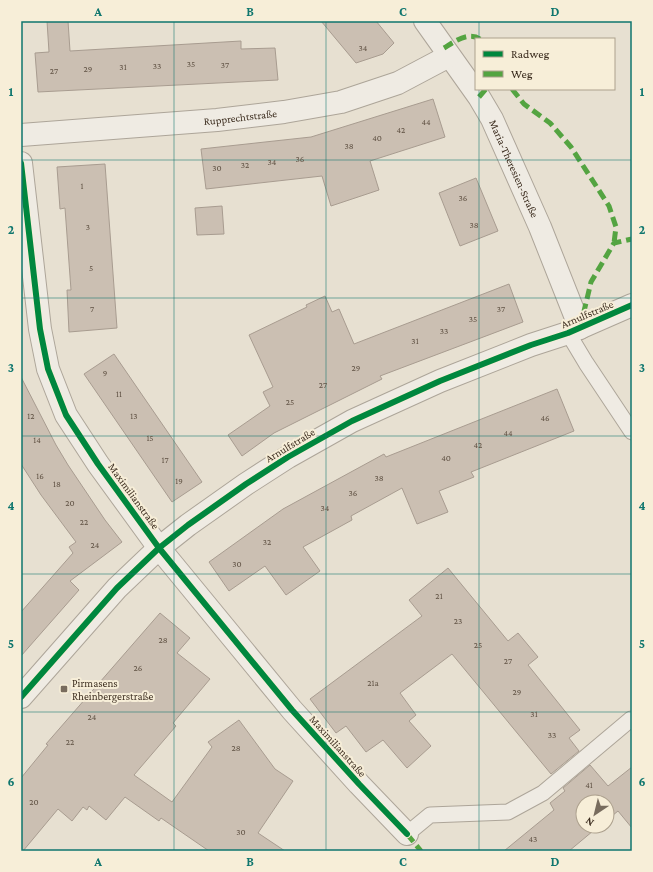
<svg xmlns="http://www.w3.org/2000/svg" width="653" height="872" font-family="'Crimson Pro',serif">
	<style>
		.building { fill: #cbbfb2; stroke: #a89c90 }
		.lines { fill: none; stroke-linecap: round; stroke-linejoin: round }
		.service-casing { stroke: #ada599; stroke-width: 17 }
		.minor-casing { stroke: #ada599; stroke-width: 24 }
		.tertiary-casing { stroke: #ada599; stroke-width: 24 }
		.service { stroke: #efebe3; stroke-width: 15 }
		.minor { stroke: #efebe3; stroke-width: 22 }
		.tertiary { stroke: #efebe3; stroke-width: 22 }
		.quiet { stroke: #54a441; stroke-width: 5; stroke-dasharray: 10 5; stroke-linecap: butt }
		.cycleway-casing { stroke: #f7eed8; stroke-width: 8 }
		.cycleway { stroke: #00873e; stroke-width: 6 }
		.grid { fill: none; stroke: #0f766e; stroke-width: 1; stroke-opacity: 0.55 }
		.poi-dot { fill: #786c5e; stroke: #f7eed8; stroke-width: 1.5 }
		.labels { text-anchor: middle; stroke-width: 4; stroke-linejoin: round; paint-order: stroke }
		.number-label { font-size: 9px; fill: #605244 }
		.street-label { font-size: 11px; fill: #3d2e20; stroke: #f7eed8 }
		.poi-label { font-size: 11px; fill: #3d2e20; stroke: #f7eed8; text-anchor: start }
		.neatline { fill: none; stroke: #0f766e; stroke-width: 1.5 }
		.grid-label { font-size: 13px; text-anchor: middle; font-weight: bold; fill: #0f766e }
	</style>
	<rect width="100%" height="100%" fill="#e7e0d1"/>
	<path class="building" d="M47,21H68L70,51L241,41V49L275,48L278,80L38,92L35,53L49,52Z
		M321,21H376L394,43L383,54L356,63Z
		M433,99L445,137L370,161L379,190L331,206L322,176L206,189L201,149L311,137Z
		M105,164L117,328L69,332L67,290H71L65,208L60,209L57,167Z
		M476,178L498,231L460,246L439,193Z
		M222,206L224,234L197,235L195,208Z
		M509,284L523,322L380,376L382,379L274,433L242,456L228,435L270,406L263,392L273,387L249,335L307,307L306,305L325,296L332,312L339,309L354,344Z
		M114,354L202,482L172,502L84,374Z
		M21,377L56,445L68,465L105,520L122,542L70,581L79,590L21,656V612L73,553L69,547L76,542L41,495L21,464Z
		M557,389L574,431L471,472L474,477L439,491L448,512L417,524L402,488L351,516L352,520L303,547L320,571L286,595L265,566L229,591L209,562L283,509L384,454L386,457Z
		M448,568L508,641L518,633L538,657L528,665L580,730L569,738L579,751L551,774L452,654L400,693L416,715L409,721L431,746L407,768L383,740L366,752L346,726L336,733L310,699L422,616L409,600Z
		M160,613L190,638L177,653L210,679L173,723L176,726L134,775L172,802L212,747L208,742L239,720L275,769L293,781L258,833L285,851H209L161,818L159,821L125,797L106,820L89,806L87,810L83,807L72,821L58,809L23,851H21V778L48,745L46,744Z
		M590,765L608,786L632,767V828L618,811L607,820V802H583V826H599L569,851H504L554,810L550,803L565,791L563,788Z"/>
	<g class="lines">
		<defs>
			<path id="service" d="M568,333L586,363L632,432
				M407,834L430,815L508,812L543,793L631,719"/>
			<g id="minor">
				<path id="s1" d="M425,21L479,97L492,119L540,227L580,328"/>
				<path id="s2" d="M21,135L217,120L284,112L341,102L398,83L449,56"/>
				<path d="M21,163L40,329L48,369L66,415L98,464L159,548L292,710L359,784L407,834"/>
			</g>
			<path id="tertiary" d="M21,697L117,588L159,548L188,525L246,484L288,457L352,421L440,381L531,345L568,333L632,305"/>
		</defs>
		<use href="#service" class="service-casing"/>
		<use href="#minor" class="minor-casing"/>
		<use href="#tertiary" class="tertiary-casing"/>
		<use href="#service" class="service"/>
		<use href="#minor" class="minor"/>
		<use href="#tertiary" class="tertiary"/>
		<path class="quiet" d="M444,48C454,42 468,31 480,39
			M512,89L524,104L550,123L571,147L609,206L616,227L614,243
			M479,97L486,89
			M580,328L591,282L614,243L632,239
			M407,834L421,851"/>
		<defs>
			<path id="cycleway" d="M21,163L40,329L48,369L66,415L98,464L159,548L292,710L359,784L407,834
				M21,697L117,588L159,548L188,525L246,484L288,457L352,421L440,381L531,345L568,333L632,305"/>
		</defs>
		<use href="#cycleway" class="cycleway-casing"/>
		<use href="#cycleway" class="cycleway"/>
	</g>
	<path class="grid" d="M174,21V851M326,21V851M479,21V39M479,89V851M21,160H632M21,298H632M21,436H632M21,574H632M21,712H632"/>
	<rect class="poi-dot" x="60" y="685" width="8" height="8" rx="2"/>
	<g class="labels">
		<g class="number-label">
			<text x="363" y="51">34</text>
			<text x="191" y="67">35</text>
			<text x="225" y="68">37</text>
			<text x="157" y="69">33</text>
			<text x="123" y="70">31</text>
			<text x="88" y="72">29</text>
			<text x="54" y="74">27</text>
			<text x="426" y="125">44</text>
			<text x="401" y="133">42</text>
			<text x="377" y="141">40</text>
			<text x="349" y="149">38</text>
			<text x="300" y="162">36</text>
			<text x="272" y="165">34</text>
			<text x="245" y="168">32</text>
			<text x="217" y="171">30</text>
			<text x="82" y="189">1</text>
			<text x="463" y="201">36</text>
			<text x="474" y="228">38</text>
			<text x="88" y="230">3</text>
			<text x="91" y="271">5</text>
			<text x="92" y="312">7</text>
			<text x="501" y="312">37</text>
			<text x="473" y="322">35</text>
			<text x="444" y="334">33</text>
			<text x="415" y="344">31</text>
			<text x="356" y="371">29</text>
			<text x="105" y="376">9</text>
			<text x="323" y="388">27</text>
			<text x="119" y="397">11</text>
			<text x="290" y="405">25</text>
			<text x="31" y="419">12</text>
			<text x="134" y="419">13</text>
			<text x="545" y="421">46</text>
			<text x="508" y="436">44</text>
			<text x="150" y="441">15</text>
			<text x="37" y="443">14</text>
			<text x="478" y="448">42</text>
			<text x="446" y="461">40</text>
			<text x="165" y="463">17</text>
			<text x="40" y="479">16</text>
			<text x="379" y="481">38</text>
			<text x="179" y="484">19</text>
			<text x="57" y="487">18</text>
			<text x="353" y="496">36</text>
			<text x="70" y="506">20</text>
			<text x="325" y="511">34</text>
			<text x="84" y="525">22</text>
			<text x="267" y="545">32</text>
			<text x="95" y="548">24</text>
			<text x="237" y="567">30</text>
			<text x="439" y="599">21</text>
			<text x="458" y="624">23</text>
			<text x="163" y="643">28</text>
			<text x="478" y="648">25</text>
			<text x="508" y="664">27</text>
			<text x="138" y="671">26</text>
			<text x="373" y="686">21a</text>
			<text x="517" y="695">29</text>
			<text x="534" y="717">31</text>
			<text x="92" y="720">24</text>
			<text x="552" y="738">33</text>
			<text x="70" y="745">22</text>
			<text x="236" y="751">28</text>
			<text x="589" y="788">41</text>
			<text x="34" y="805">20</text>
			<text x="241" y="835">30</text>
			<text x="533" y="842">43</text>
		</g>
		<g class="street-label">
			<text dy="4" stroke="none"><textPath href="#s2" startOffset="220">Rupprechtstraße</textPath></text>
			<text dy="4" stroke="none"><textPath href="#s1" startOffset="173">Maria-Theresien-Straße</textPath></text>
			<text transform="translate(587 314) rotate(-23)" y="4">Arnulfstraße</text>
			<text transform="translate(290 445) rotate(-31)" y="4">Arnulfstraße</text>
			<text transform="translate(134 496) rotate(54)" y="4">Maximilianstraße</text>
			<text transform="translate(338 746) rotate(48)" y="4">Maximilianstraße</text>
		</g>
		<g class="poi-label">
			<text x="72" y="687">Pirmasens<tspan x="72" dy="13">Rheinbergerstraße</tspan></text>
		</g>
	</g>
	<rect width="653" height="872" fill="none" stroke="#f7eed8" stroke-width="44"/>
	<rect x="475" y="38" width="140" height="52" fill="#f7eed8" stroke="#ada18e"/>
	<rect x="483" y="51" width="20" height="6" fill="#00873e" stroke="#ada18e"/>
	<text x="511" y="58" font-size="12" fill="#3d2e20">Radweg</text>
	<rect x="483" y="71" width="20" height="6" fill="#54a441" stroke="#ada18e"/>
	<text x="511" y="78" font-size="12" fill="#3d2e20">Weg</text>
	<g transform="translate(595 814) rotate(215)"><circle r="19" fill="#f7eed8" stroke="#ada18e"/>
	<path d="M0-3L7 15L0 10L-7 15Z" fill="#786c5e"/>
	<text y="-6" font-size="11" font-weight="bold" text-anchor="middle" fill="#3d2e20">N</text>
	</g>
	<rect x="22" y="22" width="609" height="828" class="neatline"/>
	<g class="grid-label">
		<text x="98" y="16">A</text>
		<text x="250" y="16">B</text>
		<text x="403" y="16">C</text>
		<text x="555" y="16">D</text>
		<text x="11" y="96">1</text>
		<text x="642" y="96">1</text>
		<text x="11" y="234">2</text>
		<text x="642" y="234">2</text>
		<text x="11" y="372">3</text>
		<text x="642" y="372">3</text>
		<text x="11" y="510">4</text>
		<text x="642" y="510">4</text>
		<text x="11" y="648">5</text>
		<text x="642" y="648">5</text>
		<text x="11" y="786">6</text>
		<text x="642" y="786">6</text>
		<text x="98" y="866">A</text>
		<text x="250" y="866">B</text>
		<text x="403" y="866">C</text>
		<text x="555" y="866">D</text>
	</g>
</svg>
